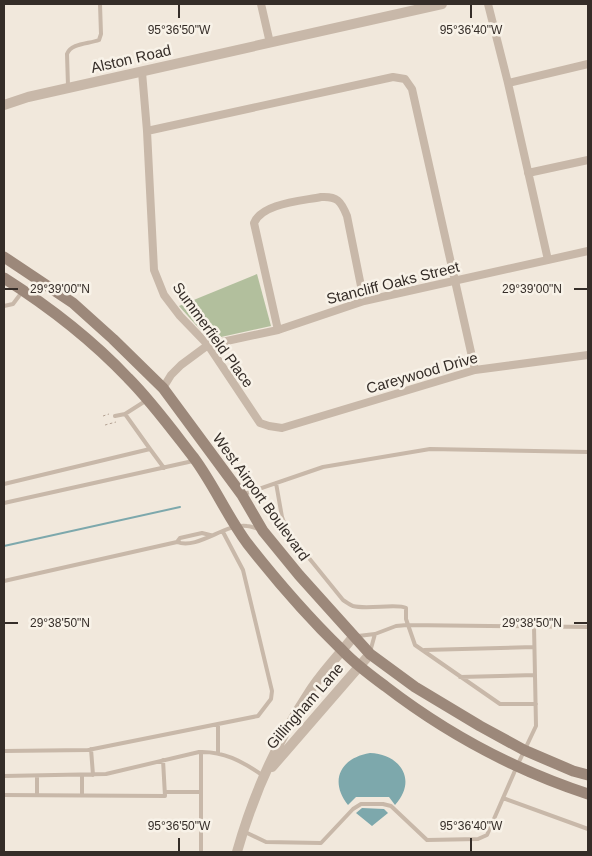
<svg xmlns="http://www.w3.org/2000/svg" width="592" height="856" font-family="Arial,sans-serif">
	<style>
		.green { fill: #b2bf9d }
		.water { fill: #7da8ac }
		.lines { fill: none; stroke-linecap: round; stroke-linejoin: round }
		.stream { stroke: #7da8ac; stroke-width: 2 }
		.path { stroke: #b4a293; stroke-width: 1; stroke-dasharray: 2.5 2.5; stroke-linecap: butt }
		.service { stroke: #c8b8a9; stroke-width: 4 }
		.minor { stroke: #c8b8a9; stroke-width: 8 }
		.tertiary { stroke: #c8b8a9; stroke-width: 10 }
		.secondary { stroke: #9c887a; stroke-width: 11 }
		.ticks { fill: none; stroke: #352d28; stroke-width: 2 }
		.labels { text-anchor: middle; stroke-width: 5; stroke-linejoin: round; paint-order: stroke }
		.street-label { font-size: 15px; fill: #352d28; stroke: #f8f2e8 }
		.ticks-label { font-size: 12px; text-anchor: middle; fill: #352d28; stroke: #f8f2e8; stroke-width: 5; stroke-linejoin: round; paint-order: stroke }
	</style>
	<rect width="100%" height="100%" fill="#f1e8dc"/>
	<path class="green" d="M257,274L271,326L212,339L204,334L179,306Z"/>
	<path class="water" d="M370,753C400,754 418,780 395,805L389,797H356L348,805C329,781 340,758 370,753Z
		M362,808L384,809L388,813L372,826L356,813Z"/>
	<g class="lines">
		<path class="stream" d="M4,546L180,507"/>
		<path class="path" d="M103,416L109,414
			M105,425L116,422"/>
		<path class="service" d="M68,86L67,54C71,43 89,44 99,40L101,34L100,4
			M4,306L13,304L22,292
			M115,416L125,414
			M150,449L164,468
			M276,483L282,517L287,531L343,600C346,602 350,605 353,606C367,610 398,603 406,608V619L415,645L500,704H536
			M4,484L150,449L125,414L147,400
			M244,494L323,467L430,449L588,452
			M4,503L193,461
			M177,542C198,550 225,523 247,526C251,526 255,528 259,529
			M4,581L177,542L180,538L202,533L210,535
			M375,634L396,626L407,625L588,627
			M358,636L375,634L370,652
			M424,650L534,647
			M460,677L535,675
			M91,749L93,775
			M4,751L88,750L258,716L271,699L272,691L243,570L223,532
			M218,753V724
			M4,776L106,774L199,752C223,751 242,761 262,775
			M37,776V795
			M82,776V795
			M165,792H201
			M4,795L165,796L163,760
			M503,798L588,829
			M245,832L266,842L321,843L353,809L361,804H383L391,806L427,840L478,839L487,835L517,766L536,726L534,626
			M201,852V752"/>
		<path class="minor" d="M261,4L270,43
			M488,4L508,83L548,260
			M142,72L147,131L154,270L164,295L180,316L208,345L260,423L269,426L282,428L475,370L588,355
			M508,83L588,64
			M147,131L393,77L405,79L412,89L475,370
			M528,173L588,160
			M278,330L254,223C262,203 302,201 321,197C337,196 341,201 347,216L364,301
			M163,388L171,375L181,365L208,345L278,330L364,301L588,251"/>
		<path class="tertiary" d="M4,105L28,97L442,4
			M272,767L370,654
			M237,852C253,795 277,741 310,691C322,672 339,655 353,637"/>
		<path class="secondary" d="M4,257L73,303L113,339L163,388L242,495L263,531L299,575L370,654L415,687L480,726L524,750L573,771L588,775
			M4,278C48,306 92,340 128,378C152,402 173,431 194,458C214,485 227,516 247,543C276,580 308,617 342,650C355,664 370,675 385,686C446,733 515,770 588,794"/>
	</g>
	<path class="ticks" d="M179,5V18M471,5V18M5,289H18M574,289H587M5,623H18M574,623H587M179,838V851M471,838V851"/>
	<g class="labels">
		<g class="street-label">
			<text transform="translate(131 59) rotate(-13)" y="5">Alston Road</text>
			<text transform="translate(393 283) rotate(-14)" y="5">Stancliff Oaks Street</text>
			<text transform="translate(213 335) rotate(54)" y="5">Summerfield Place</text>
			<text transform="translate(422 373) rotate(-16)" y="5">Careywood Drive</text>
			<text transform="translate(261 497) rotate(54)" y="5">West Airport Boulevard</text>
			<text transform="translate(305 706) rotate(-49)" y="5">Gillingham Lane</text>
		</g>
	</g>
	<g class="ticks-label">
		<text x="179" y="34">95°36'50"W</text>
		<text x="471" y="34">95°36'40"W</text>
		<text x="60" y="293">29°39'00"N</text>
		<text x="532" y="293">29°39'00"N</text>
		<text x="60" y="627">29°38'50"N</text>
		<text x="532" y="627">29°38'50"N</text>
		<text x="179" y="830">95°36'50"W</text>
		<text x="471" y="830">95°36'40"W</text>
	</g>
	<rect width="592" height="856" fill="none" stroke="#352d28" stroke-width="10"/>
</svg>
